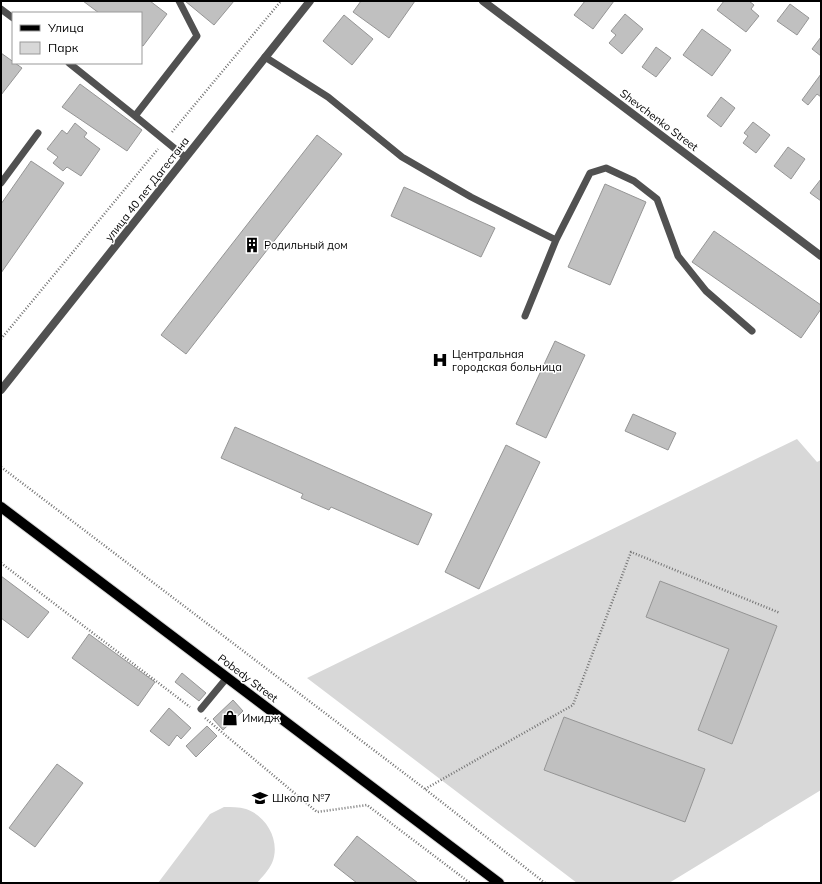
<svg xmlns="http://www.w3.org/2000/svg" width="822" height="884" font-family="Mulish,sans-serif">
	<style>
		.green { fill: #d8d8d8 }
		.building { fill: #c0c0c0; stroke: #959595 }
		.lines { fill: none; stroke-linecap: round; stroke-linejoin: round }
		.primary-casing { stroke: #dbdbdb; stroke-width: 12 }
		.path { stroke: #737373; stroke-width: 2.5; stroke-dasharray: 1 2; stroke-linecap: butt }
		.service { stroke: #515151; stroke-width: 7 }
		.minor { stroke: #515151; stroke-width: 8 }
		.tertiary { stroke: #515151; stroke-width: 8 }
		.primary { stroke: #000; stroke-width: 10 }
		.labels { text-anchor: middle; stroke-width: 3; stroke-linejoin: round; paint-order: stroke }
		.street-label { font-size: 11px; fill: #000; stroke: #fff }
		.poi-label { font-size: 11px; fill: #000; stroke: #fff; text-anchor: start }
	</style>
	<rect width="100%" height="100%" fill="#fff"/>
	<path class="green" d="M797,439L817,462L821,460V790L669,883H577L307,678Z
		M224,807C231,807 239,807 246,809C267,816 281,842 272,863C269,870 262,877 257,883H158L210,814Z"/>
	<path class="building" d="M83,1H150L167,14L143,46L141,45V13H99Z
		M185,1H234L214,25Z
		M361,1H415L389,38L353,12Z
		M585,1H614L593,29L574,15Z
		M724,1H749L754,5L751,9L759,16L746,32L717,10Z
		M790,4L809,18L797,35L777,21Z
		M625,14L643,29L622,54L609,43L616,35L611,31Z
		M344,15L373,39L352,65L323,41Z
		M702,29L731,50L712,76L683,55Z
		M821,37V56L812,49Z
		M656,47L671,58L656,77L642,67Z
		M1,53L22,68L1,95Z
		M821,74V97L817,94L808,105L802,100Z
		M80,84L142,130L127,151L62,107Z
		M721,97L735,108L721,127L707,116Z
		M753,122L770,135L756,153L743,143L748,136L744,133Z
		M75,123L87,133L84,137L100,149L81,176L67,167L63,171L53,163L58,157L47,149L62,130L67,134Z
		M317,135L342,154L186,354L161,335Z
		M788,147L805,159L791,179L774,166Z
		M31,161L64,183L1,273V204Z
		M821,179V201L810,193Z
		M605,184L646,202L610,285L568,267Z
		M404,187L495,228L481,257L391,216Z
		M714,231L821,305V309L801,338L692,262Z
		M555,341L585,355L546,438L516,424Z
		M633,414L676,433L668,450L625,431Z
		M235,427L432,514L418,545L331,507L329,510L301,498L303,494L221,458Z
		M506,445L540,462L479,589L445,572Z
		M1,576L49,612L28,638L1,618Z
		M660,581L777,626L732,744L698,730L729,649L646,617Z
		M89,634L155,682L138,706L72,658Z
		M182,673L206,693L199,701L175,682Z
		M233,700L243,711L223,730L213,719Z
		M169,708L191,728L181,739L177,735L169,746L150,731Z
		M564,717L705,769L685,822L544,770Z
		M207,726L217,736L196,757L186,746Z
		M57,764L83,783L35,847L9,828Z
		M357,836L418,883H357L334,865Z"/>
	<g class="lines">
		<defs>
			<path id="primary" d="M1,507L499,883"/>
		</defs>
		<use href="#primary" class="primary-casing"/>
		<path class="path" d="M172,132L281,1
			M1,339L158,149
			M1,467L425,789L545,883
			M1,563L190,707
			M205,718L317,812L367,805L470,883
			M425,789L573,705L631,552L780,613"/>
		<path class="service" d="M179,1L197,36L135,116L185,157
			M1,9L13,18
			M265,57L328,97L402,157L471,197L556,240
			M69,63L135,116
			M1,183L38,133
			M525,316L556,240L590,173L606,168L634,181L657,199L678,256L706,291L752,331
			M201,709L225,680"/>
		<path class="minor" d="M483,1L821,256"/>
		<path class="tertiary" d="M1,390L310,1"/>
		<use href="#primary" class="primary"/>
	</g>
	<defs>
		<symbol id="building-bare" viewBox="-9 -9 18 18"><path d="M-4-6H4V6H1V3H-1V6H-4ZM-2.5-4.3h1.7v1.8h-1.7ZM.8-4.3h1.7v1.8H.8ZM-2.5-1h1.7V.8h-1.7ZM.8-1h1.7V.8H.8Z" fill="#000" stroke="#fff" stroke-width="2.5" paint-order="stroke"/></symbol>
		<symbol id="hospital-bare" viewBox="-9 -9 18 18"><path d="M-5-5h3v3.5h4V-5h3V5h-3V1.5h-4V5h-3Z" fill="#000" stroke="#fff" stroke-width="2.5" paint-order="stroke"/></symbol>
		<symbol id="shop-bare" viewBox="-9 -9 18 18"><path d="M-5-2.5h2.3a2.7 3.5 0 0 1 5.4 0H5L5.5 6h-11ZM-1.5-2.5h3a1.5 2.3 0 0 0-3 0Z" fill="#000" stroke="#fff" stroke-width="2.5" paint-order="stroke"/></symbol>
		<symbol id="school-bare" viewBox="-9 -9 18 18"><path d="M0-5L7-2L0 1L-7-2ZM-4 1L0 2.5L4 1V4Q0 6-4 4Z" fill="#000" stroke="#fff" stroke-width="2.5" paint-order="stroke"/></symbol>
	</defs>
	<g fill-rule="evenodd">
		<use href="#building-bare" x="241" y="234" width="22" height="22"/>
		<use href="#hospital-bare" x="429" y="349" width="22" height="22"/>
		<use href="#shop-bare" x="219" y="707" width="22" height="22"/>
		<use href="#school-bare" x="249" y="787" width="22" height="22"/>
	</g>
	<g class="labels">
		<g class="street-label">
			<text transform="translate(659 120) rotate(37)" y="4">Shevchenko Street</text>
			<text transform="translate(147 189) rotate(-52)" y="4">улица 40 лет Дагестана</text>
			<text transform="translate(248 678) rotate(37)" y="4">Pobedy Street</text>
		</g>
		<g class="poi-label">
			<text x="264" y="249">Родильный дом</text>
			<text x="452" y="358">Центральная<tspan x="452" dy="13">городская больница</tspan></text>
			<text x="242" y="722">Имидж</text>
			<text x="272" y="802">Школа №7</text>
		</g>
	</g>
	<rect width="822" height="884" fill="none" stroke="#000000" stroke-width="4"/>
	<rect x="12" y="12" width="130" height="52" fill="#ffffff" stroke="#999999"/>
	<rect x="20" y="25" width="20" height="6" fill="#000000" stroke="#999999"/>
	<text x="48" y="32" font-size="12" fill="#000000">Улица</text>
	<rect x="20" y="42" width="20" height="12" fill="#d8d8d8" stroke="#999999"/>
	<text x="48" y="52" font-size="12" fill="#000000">Парк</text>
</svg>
